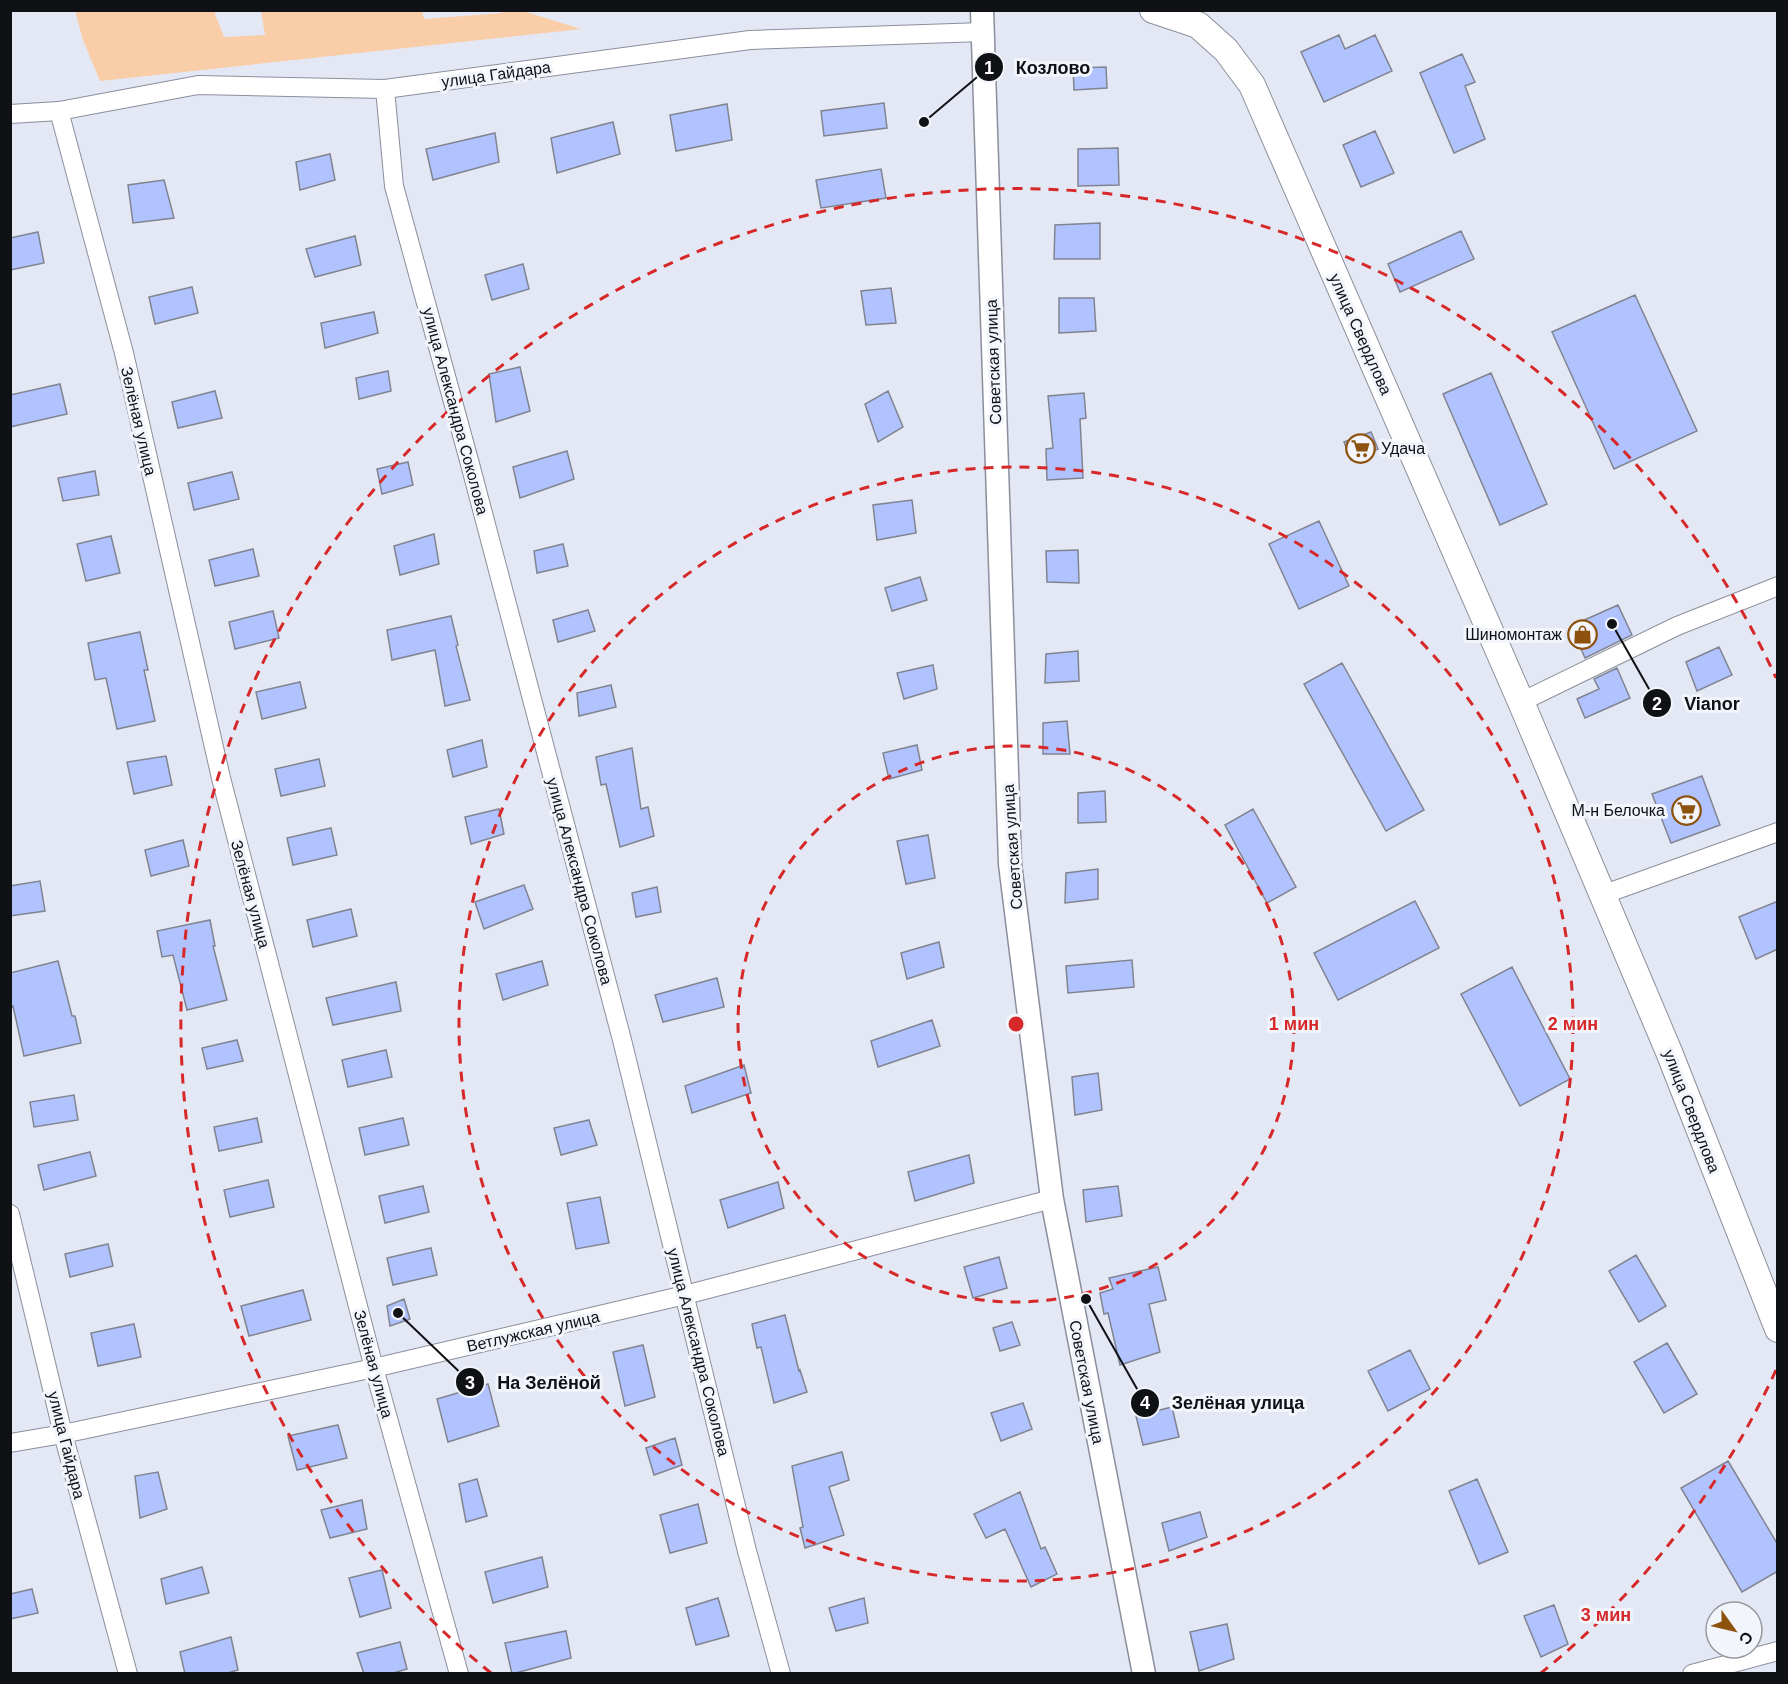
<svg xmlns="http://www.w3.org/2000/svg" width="1788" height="1684" font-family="Arial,sans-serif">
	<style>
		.green { fill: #f9cda7 }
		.building { fill: #b1c3ff; stroke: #808490; stroke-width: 1.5 }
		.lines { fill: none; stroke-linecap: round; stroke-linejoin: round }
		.minor-casing { stroke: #8b8f9b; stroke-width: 20 }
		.tertiary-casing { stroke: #8b8f9b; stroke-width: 25 }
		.secondary-casing { stroke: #8b8f9b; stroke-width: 28 }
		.minor { stroke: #fff; stroke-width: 18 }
		.tertiary { stroke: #fff; stroke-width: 22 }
		.secondary { stroke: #fff; stroke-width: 26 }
		.ring { fill: none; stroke: #d62828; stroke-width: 3; stroke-dasharray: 10 8 }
		.labels { text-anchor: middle; stroke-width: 6; stroke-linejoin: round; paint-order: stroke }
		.street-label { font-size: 16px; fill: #101115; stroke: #f3f5fd }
		.poi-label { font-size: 16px; fill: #101115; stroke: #f3f5fd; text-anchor: end }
		.centre { fill: #d62828; stroke: #f3f5fd; stroke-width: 3 }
		.ring-label { font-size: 18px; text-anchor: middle; font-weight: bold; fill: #d62828; stroke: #f3f5fd; stroke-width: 6; stroke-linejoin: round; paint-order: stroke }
		.leader { fill: none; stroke: #101115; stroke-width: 2 }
		.callout-dot { fill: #101115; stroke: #f3f5fd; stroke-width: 2 }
		.mark-label { font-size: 18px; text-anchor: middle; font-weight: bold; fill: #fff }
		.callout-label { font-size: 18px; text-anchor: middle; font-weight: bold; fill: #101115; stroke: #f3f5fd; stroke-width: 6; stroke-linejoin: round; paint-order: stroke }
	</style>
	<rect width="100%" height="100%" fill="#e4e8f5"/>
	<path class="green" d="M261,11H422L424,19L502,13V11H523L581,29L100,81L83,40L75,11H214L224,37L265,35Z"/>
	<path class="building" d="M1339,35L1345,49L1375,35L1392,71L1324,102L1301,52Z
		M1462,54L1475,82L1465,86L1485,139L1454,153L1420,73Z
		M1106,67L1107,88L1074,90L1073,68Z
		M884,103L887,128L824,136L821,111Z
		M727,104L732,140L676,151L670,115Z
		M613,122L620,154L557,173L551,138Z
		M1375,131L1394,173L1361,187L1343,145Z
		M495,133L499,162L433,180L426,149Z
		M1118,148L1119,185L1078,186V149Z
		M330,154L335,180L300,190L296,162Z
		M881,169L886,198L821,208L816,180Z
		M164,180L174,218L133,223L128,185Z
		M1100,223V259H1054L1055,225Z
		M1461,231L1474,259L1400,292L1388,264Z
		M38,232L44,263L10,270V238Z
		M355,236L361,265L315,277L306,249Z
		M523,264L529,289L492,300L485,275Z
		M192,287L198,313L155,324L149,297Z
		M891,288L896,323L866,325L861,291Z
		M1635,295L1697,431L1614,469L1552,332Z
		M1059,298H1094L1096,331L1059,333Z
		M374,312L378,333L325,348L321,323Z
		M520,367L530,411L496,422L489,374Z
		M388,371L391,391L359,399L356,378Z
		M1491,373L1547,504L1500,525L1443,394Z
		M60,384L67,414L10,427V395Z
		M215,391L222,418L178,428L172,402Z
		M888,391L903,427L878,442L865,404Z
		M1084,393L1086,418L1080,419L1083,478L1047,480L1046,449L1053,448L1048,396Z
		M1371,432L1378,449L1351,460L1344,442Z
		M567,451L574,479L520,498L513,467Z
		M408,462L413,485L382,494L377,469Z
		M95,471L99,495L63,501L58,478Z
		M232,472L239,499L194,510L188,483Z
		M912,500L916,533L877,540L873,505Z
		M1319,521L1349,586L1299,609L1269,544Z
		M434,534L439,564L400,575L394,546Z
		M111,536L120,573L86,581L77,544Z
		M563,544L568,566L537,573L534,551Z
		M253,549L259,576L215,586L209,560Z
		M1078,550L1079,583L1047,582L1046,551Z
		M920,577L927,600L892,611L885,588Z
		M1618,605L1632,635L1585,658L1571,626Z
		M588,610L595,631L558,642L553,620Z
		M273,611L279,638L235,649L229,622Z
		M451,616L458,645L456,646L470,700L445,706L435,650L392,660L387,630Z
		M140,632L148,670H144L155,721L117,729L106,678L95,680L88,643Z
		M1719,647L1732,675L1697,691L1686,662Z
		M1078,651L1079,681L1045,683L1046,654Z
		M1342,663L1424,810L1386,831L1304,684Z
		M933,665L937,689L904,699L897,673Z
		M1617,668L1630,698L1585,718L1577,699L1599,689L1594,679Z
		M300,682L306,708L262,719L256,692Z
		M611,685L616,707L579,716L577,693Z
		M1067,721L1070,754H1043V723Z
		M482,740L487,767L453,777L447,750Z
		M917,745L922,770L889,779L883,753Z
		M632,748L641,809L648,807L654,836L620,847L606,784L601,785L596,757Z
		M166,756L172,785L134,794L127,762Z
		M319,759L325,786L281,796L275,769Z
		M1702,776L1720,825L1671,843L1652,794Z
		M1105,791L1106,822L1078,823V793Z
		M499,809L504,834L471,844L465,817Z
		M1253,809L1296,887L1267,903L1225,825Z
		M331,828L337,855L293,865L287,838Z
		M928,835L935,878L906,884L897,841Z
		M183,840L189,866L151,876L145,850Z
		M1098,869V899L1065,903L1066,873Z
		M40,881L45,911L10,916V886Z
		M524,885L533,909L484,929L475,902Z
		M657,887L661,912L636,917L632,893Z
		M1415,901L1439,948L1338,1000L1314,953Z
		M1778,901V949L1756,959L1739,917Z
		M351,909L357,936L313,947L307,920Z
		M210,920L215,946H213L227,1000L187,1010L173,955L162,957L157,931Z
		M939,942L944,967L907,979L901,953Z
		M1132,960L1134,987L1068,993L1066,966Z
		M58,961L72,1016H75L81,1043L24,1056L13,1006L10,1007V973Z
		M542,961L548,985L503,1000L496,974Z
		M1512,967L1570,1079L1520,1106L1461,994Z
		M717,978L724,1007L663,1022L655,995Z
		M396,982L401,1011L333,1025L326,998Z
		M932,1020L940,1046L878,1067L871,1041Z
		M237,1040L243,1061L207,1069L202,1048Z
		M386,1050L392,1077L348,1087L342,1060Z
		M744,1065L751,1093L692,1113L685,1086Z
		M1098,1073L1102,1110L1075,1115L1072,1077Z
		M74,1095L78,1120L34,1127L30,1102Z
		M257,1118L262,1142L219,1151L214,1127Z
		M403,1118L409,1145L365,1155L359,1128Z
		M589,1120L597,1145L561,1155L554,1128Z
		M90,1152L96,1176L44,1190L38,1165Z
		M969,1155L974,1183L915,1201L908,1172Z
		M268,1180L274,1207L230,1217L224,1190Z
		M778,1182L784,1208L728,1228L720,1200Z
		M423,1186L429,1212L385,1223L379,1196Z
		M1118,1186L1122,1216L1086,1222L1083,1190Z
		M600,1197L609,1243L576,1249L567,1203Z
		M108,1244L113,1266L70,1277L65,1254Z
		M431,1248L437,1275L393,1285L387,1258Z
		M1636,1255L1666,1306L1639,1322L1609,1271Z
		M999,1257L1007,1288L973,1298L964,1267Z
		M1158,1267L1166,1300L1149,1304L1160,1352L1120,1365L1108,1313L1104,1314L1100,1293L1113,1289L1109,1278Z
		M303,1290L311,1320L249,1336L241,1306Z
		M404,1299L410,1319L390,1326L387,1306Z
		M785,1315L799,1371L800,1370L807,1392L774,1403L761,1347L757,1348L752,1324Z
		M1012,1322L1020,1345L1000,1351L993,1328Z
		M134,1324L141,1357L98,1366L91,1333Z
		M1667,1343L1697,1394L1664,1413L1634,1362Z
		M643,1345L655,1397L625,1406L613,1352Z
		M1410,1350L1430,1389L1388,1411L1368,1371Z
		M488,1384L499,1426L448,1442L437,1399Z
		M1023,1403L1032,1429L1001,1441L991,1413Z
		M1172,1407L1179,1437L1143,1445L1136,1416Z
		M338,1425L347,1458L297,1470L288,1436Z
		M675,1438L682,1465L654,1475L646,1448Z
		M842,1452L849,1480L829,1487L844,1535L805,1548L800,1528L803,1527L792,1466Z
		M1728,1461L1778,1545V1571L1742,1592L1681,1488Z
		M158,1472L167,1509L140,1518L135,1476Z
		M477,1479L487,1516L466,1522L459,1484Z
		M1477,1479L1508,1552L1479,1564L1449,1491Z
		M1020,1492L1041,1549L1045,1547L1057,1574L1031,1587L1005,1529L986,1538L974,1514Z
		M362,1500L367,1529L330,1538L321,1510Z
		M698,1504L707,1543L670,1553L660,1515Z
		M1200,1512L1207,1537L1169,1551L1162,1523Z
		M542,1557L548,1587L493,1603L485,1572Z
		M202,1567L209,1593L166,1604L161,1579Z
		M382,1570L391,1608L360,1617L349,1578Z
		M32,1589L38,1613L10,1619V1594Z
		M718,1598L729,1636L696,1645L686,1608Z
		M864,1598L868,1623L836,1631L829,1608Z
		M1554,1605L1568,1644L1541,1657L1524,1616Z
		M1227,1624L1234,1659L1199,1671L1190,1632Z
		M566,1631L571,1658L512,1674L505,1643Z
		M231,1637L238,1670L224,1674H185L180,1652Z
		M400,1642L407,1669L390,1674H364L357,1653Z"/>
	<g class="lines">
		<defs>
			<path id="minor" d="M385,89L394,186L470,464L622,1040L747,1551L781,1674
				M59,111L124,353L221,778L374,1368L459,1674
				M10,114L59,111L198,85L385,89L750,40L983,32
				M1521,702L1677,626L1778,586
				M1602,895L1778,832
				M10,1214L63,1434L128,1674
				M10,1443L63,1434L374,1368L685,1295L1052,1199
				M1692,1674L1778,1651"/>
			<path id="tertiary" d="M982,10L1010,864L1052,1199L1144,1674"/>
			<path id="secondary" d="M1153,10L1198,25L1226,50L1252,85L1521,702L1669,1052L1778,1329"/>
		</defs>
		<use href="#minor" class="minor-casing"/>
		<use href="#tertiary" class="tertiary-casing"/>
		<use href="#secondary" class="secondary-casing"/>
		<use href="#minor" class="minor"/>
		<use href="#tertiary" class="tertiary"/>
		<use href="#secondary" class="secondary"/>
	</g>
	<g class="ring">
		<circle cx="1016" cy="1024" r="278"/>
		<circle cx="1016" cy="1024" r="557"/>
		<path d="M1776 1370A835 835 0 0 1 1541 1673M491 1673A835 835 0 1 1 1776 678"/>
	</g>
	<defs>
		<symbol id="supermarket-ring" viewBox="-11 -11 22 22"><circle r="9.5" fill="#f3f5fd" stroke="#8d530e" stroke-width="1.5"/><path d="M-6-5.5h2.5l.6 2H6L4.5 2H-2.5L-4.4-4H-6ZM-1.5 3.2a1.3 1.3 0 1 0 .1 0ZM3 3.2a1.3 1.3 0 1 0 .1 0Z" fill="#8d530e"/></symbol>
		<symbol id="shop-ring" viewBox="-11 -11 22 22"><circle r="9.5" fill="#f3f5fd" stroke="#8d530e" stroke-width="1.5"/><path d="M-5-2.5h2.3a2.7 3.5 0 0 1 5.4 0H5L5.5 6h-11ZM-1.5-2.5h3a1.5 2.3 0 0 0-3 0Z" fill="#8d530e"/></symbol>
	</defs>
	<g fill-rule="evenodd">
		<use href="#supermarket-ring" x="1344" y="432" width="33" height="33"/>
		<use href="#shop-ring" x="1566" y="618" width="33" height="33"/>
		<use href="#supermarket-ring" x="1670" y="794" width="33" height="33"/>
	</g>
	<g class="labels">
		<g class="street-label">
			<text transform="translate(496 74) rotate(-8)" y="6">улица Гайдара</text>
			<text transform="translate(1361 334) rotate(66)" y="6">улица Свердлова</text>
			<text transform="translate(993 362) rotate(-92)" y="6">Советская улица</text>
			<text transform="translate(456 411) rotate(75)" y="6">улица Александра Соколова</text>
			<text transform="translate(139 421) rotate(77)" y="6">Зелёная улица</text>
			<text transform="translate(1012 847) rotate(-94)" y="6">Советская улица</text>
			<text transform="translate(580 881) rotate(75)" y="6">улица Александра Соколова</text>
			<text transform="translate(251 894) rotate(75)" y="6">Зелёная улица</text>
			<text transform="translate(1692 1111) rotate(69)" y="6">улица Свердлова</text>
			<text transform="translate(533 1331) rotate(-13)" y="6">Ветлужская улица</text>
			<text transform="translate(699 1352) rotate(76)" y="6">улица Александра Соколова</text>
			<text transform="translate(374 1364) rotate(75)" y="6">Зелёная улица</text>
			<text transform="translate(1087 1382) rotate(79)" y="6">Советская улица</text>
			<text transform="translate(67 1445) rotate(76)" y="6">улица Гайдара</text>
		</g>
		<g class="poi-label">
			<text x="1381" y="454" text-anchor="start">Удача</text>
			<text x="1562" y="640">Шиномонтаж</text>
			<text x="1665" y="816">М-н Белочка</text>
		</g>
	</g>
	<circle cx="1016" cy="1024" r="9" class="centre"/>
	<g class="ring-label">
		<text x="1294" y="1030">1 мин</text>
		<text x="1573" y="1030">2 мин</text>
		<text x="1606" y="1621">3 мин</text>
	</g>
	<path class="leader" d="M924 122L989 67M1612 624L1657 703M398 1313L470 1382M1086 1299L1145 1403"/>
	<g class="callout-dot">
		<circle cx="924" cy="122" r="6"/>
		<circle cx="1612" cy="624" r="6"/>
		<circle cx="398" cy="1313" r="6"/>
		<circle cx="1086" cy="1299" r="6"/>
		<circle cx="989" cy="67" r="15"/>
		<circle cx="1657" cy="703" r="15"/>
		<circle cx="470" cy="1382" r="15"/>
		<circle cx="1145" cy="1403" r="15"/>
	</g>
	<g class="mark-label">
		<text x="989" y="74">1</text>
		<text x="1657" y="710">2</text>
		<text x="470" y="1389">3</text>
		<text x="1145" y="1409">4</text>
	</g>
	<g class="callout-label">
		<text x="1053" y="74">Козлово</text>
		<text x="1712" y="710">Vianor</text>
		<text x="549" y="1389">На Зелёной</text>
		<text x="1238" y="1409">Зелёная улица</text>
	</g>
	<rect width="1788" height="1684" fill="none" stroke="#101115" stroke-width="24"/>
	<g transform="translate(1734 1630) rotate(124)"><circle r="28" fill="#f3f5fd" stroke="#989aa0" stroke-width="1.5"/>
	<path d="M0-4.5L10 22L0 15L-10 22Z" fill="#8d530e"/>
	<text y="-9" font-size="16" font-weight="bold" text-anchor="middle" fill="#101115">С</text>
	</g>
</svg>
